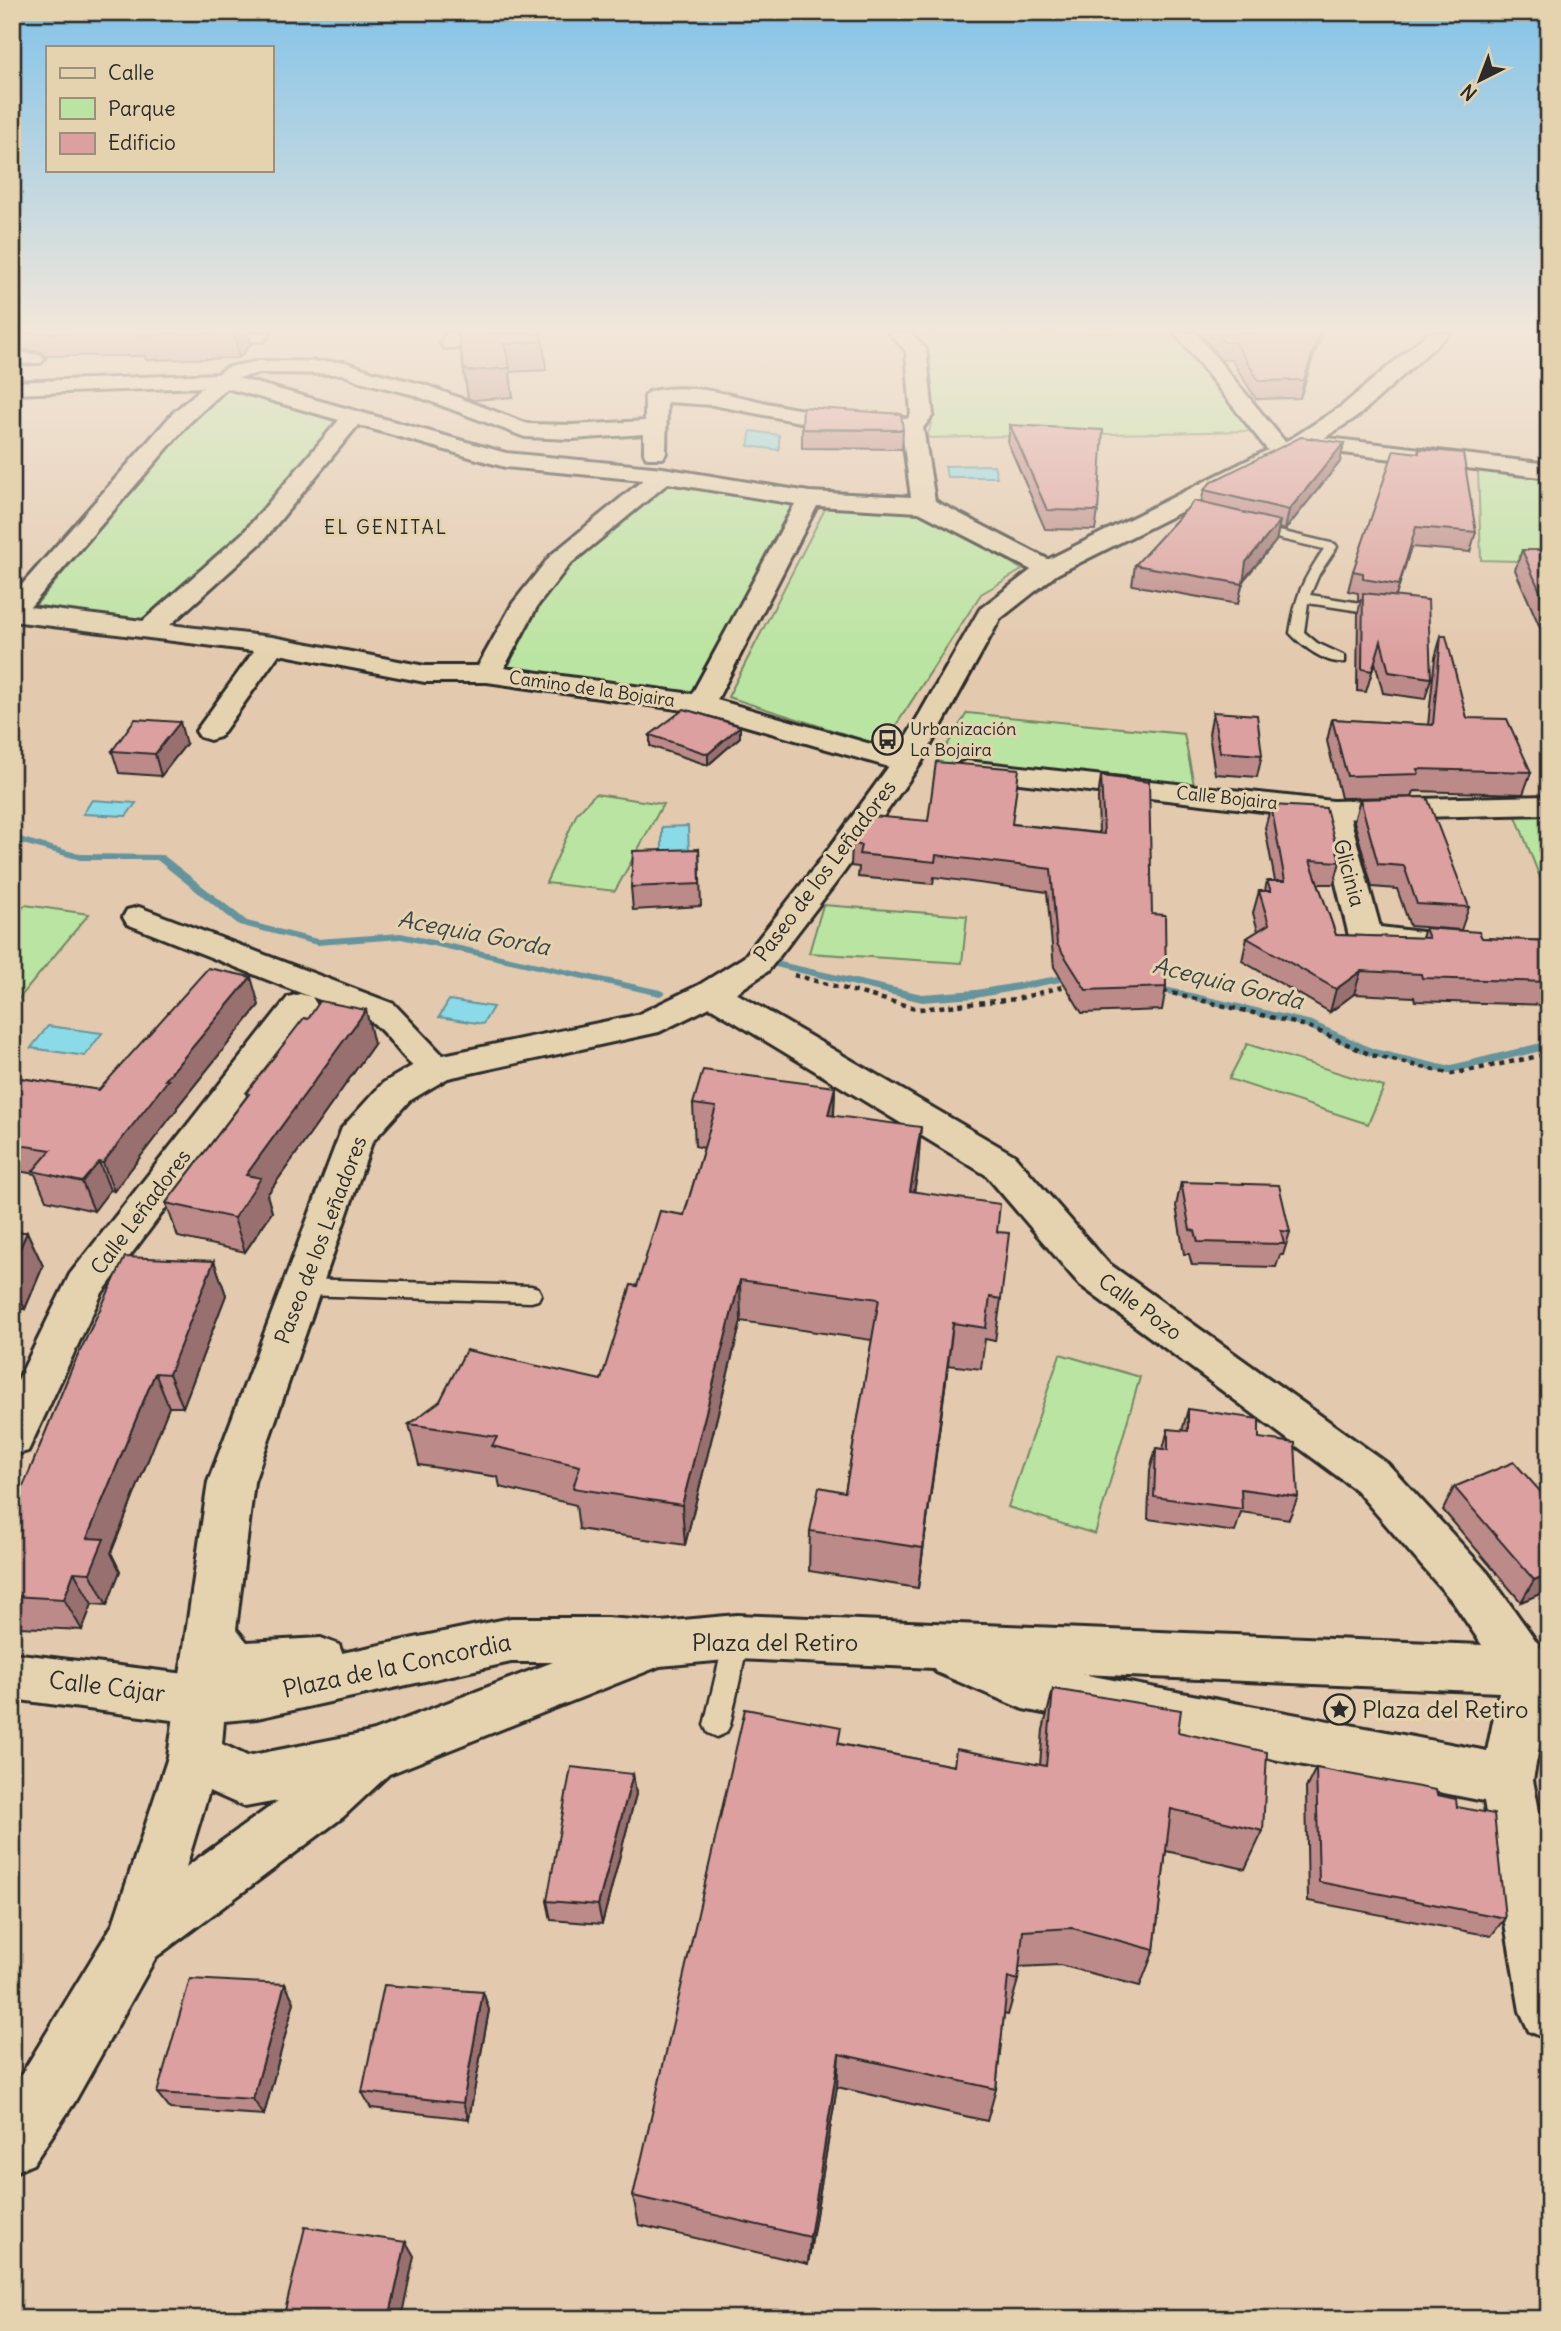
<svg xmlns="http://www.w3.org/2000/svg" width="1561" height="2331" font-family="Delius,sans-serif">
	<style>
		.green { fill: #bae4a1; stroke: #728866; stroke-width: 2 }
		.water { fill: #8bdae7; stroke: #65949c; stroke-width: 2 }
		.lines { fill: none; stroke-linecap: round; stroke-linejoin: round }
		.stream { fill: #65949c; fill-rule: evenodd }
		.lane-casing { stroke: #2b2b2b; stroke-width: 5 }
		.street-casing { stroke: #2b2b2b; stroke-width: 6 }
		.secondary-casing { stroke: #2b2b2b; stroke-width: 6 }
		.path { stroke: #2b2b2b; stroke-width: 4.5; stroke-dasharray: 5 5; stroke-linecap: butt }
		.lane { fill: #e5d3b0; fill-rule: evenodd }
		.street { fill: #e5d3b0; fill-rule: evenodd }
		.secondary { fill: #e5d3b0; fill-rule: evenodd }
		.wall { fill: #bc8a89; stroke: #2b2b2b; stroke-width: 2 }
		.shaded-wall { fill: #99706f; stroke: #2b2b2b; stroke-width: 2 }
		.building { fill: #dba09f; stroke: #2b2b2b; stroke-width: 2 }
		.labels { text-anchor: middle; stroke-width: 6; stroke-linejoin: round; paint-order: stroke }
		.far-street-label { font-size: 18px; fill: #2b2b2b; stroke: #e5d3b0 }
		.far-poi-label { font-size: 18px; fill: #2b2b2b; stroke: #e5d3b0; text-anchor: start }
		.far-neighbourhood-label { font-size: 19px; letter-spacing: 2px; fill: #2b2b2b; stroke: #e5d3b0 }
		.street-label { font-size: 21px; fill: #2b2b2b; stroke: #e5d3b0 }
		.water-label { font-size: 23px; font-style: italic; fill: #394547; stroke: #e5d3b0 }
		.near-street-label { font-size: 24px; fill: #2b2b2b; stroke: #e5d3b0 }
		.near-poi-label { font-size: 24px; fill: #2b2b2b; stroke: #e5d3b0; text-anchor: start }
	</style>
	<rect width="100%" height="100%" fill="#e3c9ad"/>
	<filter id="ink" filterUnits="userSpaceOnUse"><feTurbulence type="fractalNoise" baseFrequency=".0143" numOctaves="2"/><feDisplacementMap in="SourceGraphic" scale="14" xChannelSelector="R" yChannelSelector="G"/><feConvolveMatrix kernelMatrix="1 2 1 2 8 2 1 2 1" color-interpolation-filters="sRGB"/></filter>
	<g filter="url(#ink)">
		<path class="green" d="M909,333H1176L1250,431L927,438L933,417L925,350Z
			M223,388L270,399L337,422L237,541L143,622L35,606L177,437Z
			M1478,469L1549,476V562L1481,560Z
			M663,484L792,505L693,693L507,669L545,593L574,556Z
			M827,505L918,512L962,531L1022,570L981,594L887,739L870,742L728,697Z
			M967,713L1184,734L1195,790L936,763Z
			M595,794L663,804L615,891L546,883L577,813Z
			M1549,813V880H1541L1515,814Z
			M25,905L89,914L12,1007V920Z
			M823,905L967,916L962,963L809,953Z
			M1247,1044L1384,1087L1368,1124L1229,1079Z
			M1060,1354L1140,1377L1095,1534L1008,1507Z"/>
		<path class="water" d="M751,431L779,435V450L748,446Z
			M994,465L997,477H947L945,466Z
			M92,800L136,803L126,816L83,814Z
			M688,826L689,855H662V827Z
			M449,1000L493,1007L483,1024L439,1017Z
			M48,1026L102,1033L85,1056L31,1048Z"/>
		<g class="lines">
			<path class="stream" d="M12,835L80,854L163,855L247,921L317,939L401,933L660,990L666,993L660,996L401,939L317,945L239,925L157,860H80L12,841Z
				M767,959L922,994L976,990L1076,973L1081,976L1076,979L976,998L922,1002L763,964L762,962Z
				M1152,984L1312,1021L1374,1049L1447,1066L1549,1041V1049L1447,1074L1367,1055L1305,1027L1148,989L1147,987L1148,985Z"/>
			<defs>
				<path id="lane" d="M1254,525L1335,544L1337,547L1319,574L1310,595L1386,607L1392,611L1386,615L1308,603L1304,632L1317,643L1345,656V662C1327,665 1302,646 1290,633C1296,595 1302,581 1324,549L1250,532V526Z
					M302,1279L531,1286L538,1288L541,1294L538,1300L531,1302L302,1295L295,1293L292,1287L295,1281Z
					M737,1626L746,1629L749,1637L730,1725L726,1733L717,1737L708,1733L704,1725L725,1637L728,1629Z"/>
				<path id="street" d="M250,333H270L264,341H250L247,337Z
					M446,333H466L458,348H444L441,344Z
					M889,333H911L926,349L933,415L923,428L935,501L1057,564L1061,569L1057,574L1048,577L1039,574L919,512L817,506L717,700L916,757L921,763L916,769L906,772L896,769L698,712L487,682H425L279,654L220,737L210,740L200,737L196,731L254,651L12,621V596L174,412L203,387L12,394V382L218,374L225,368L259,361L345,362L373,372L425,385L528,424L572,425L645,421V396L649,392C699,379 754,404 804,410C839,415 873,411 907,419L911,414L906,351ZM259,373L342,374L359,381L411,394L525,437L572,439L644,434V453L647,458H663L666,453L667,402L713,405L805,423L897,430L902,431L911,497L809,492L663,468L506,453L238,378ZM227,388L339,420L244,532L143,621L30,607L190,422ZM358,425L505,467L643,480L551,555L513,603L478,666H425L272,637L170,625L262,542ZM668,483L795,504L692,694L504,668L538,605L569,565Z
					M1175,333H1196L1290,448L1293,453L1290,458H1274Z
					M12,352L41,355L44,359L41,363L12,364Z
					M1302,435L1549,464V478L1294,447L1291,442L1294,437Z
					M1333,801L1344,804L1348,810L1380,927L1430,933L1435,940L1430,947C1407,953 1377,949 1354,943L1349,936L1318,810L1322,804Z
					M139,907L394,1004L455,1068L450,1077C412,1087 397,1038 369,1020C353,1009 330,1004 312,997L317,1005L312,1013L102,1293L28,1451L12,1456V1392L70,1274L288,997L300,994L311,997L127,924L123,917L127,910Z
					M12,1653L202,1676L220,1683L227,1700L220,1717L202,1724L12,1699Z"/>
				<path id="secondary" d="M1428,333H1450L1358,416L1310,447L1057,574L1000,619L921,763L844,872L768,971L736,993L1014,1155L1108,1263L1388,1464L1487,1572L1541,1648H1549V1694L1533,1780L1549,1861V2040L1529,2031L1520,2011L1484,1801L1023,1709L936,1672L934,1668L737,1659L660,1666L389,1774L343,1817L156,1957L74,2103L33,2164L12,2173V2090L113,1924L168,1757L208,1482L342,1128L383,1083L424,1059L637,1015L699,985L744,957L822,858L892,762L980,609L1039,564L1294,437L1342,406ZM710,1007L986,1175L1080,1285L1356,1490L1453,1602L1482,1645L737,1615L661,1622L607,1618H511L342,1653L339,1645L321,1638L247,1642L236,1629L254,1482L372,1142L409,1101L448,1078L659,1032ZM511,1662H553L371,1732L247,1756L222,1744L224,1721L257,1718ZM1082,1674L1499,1692L1487,1751ZM209,1791L245,1807L278,1801L186,1867Z
					M967,761L1333,801L1549,796V814L1333,819L957,776L952,770L957,764Z"/>
			</defs>
			<use href="#lane" class="lane-casing"/>
			<use href="#street" class="street-casing"/>
			<use href="#secondary" class="secondary-casing"/>
			<path class="path" d="M794,975L919,1009L1017,999L1069,985
				M1163,991L1307,1026L1371,1055L1452,1074L1549,1054"/>
			<use href="#lane" class="lane"/>
			<use href="#street" class="street"/>
			<use href="#secondary" class="secondary"/>
		</g>
		<path class="wall" d="M12,333H248L251,344L239,358L146,360L145,356H45L41,352L12,349Z
			M458,333L543,341L546,370L510,372L513,397L473,400L468,398Z
			M1200,333H1323L1313,357L1300,398L1256,399L1231,359L1221,360Z
			M1010,425L1098,511L1095,530L1045,529L1008,443Z
			M802,429L903,430L902,449L802,448Z
			M1344,443L1340,462L1285,530L1279,528L1276,541L1243,581L1238,604L1132,585L1135,565L1201,503L1204,490Z
			M1419,449L1476,532L1470,552L1411,547L1396,596L1431,678L1425,699L1383,693L1375,662L1366,692L1357,691L1358,613L1361,600H1358V593L1348,591L1353,571L1418,453Z
			M1522,550H1549V646H1548L1515,570Z
			M1441,636L1467,718L1531,772L1523,794L1414,791L1412,797L1341,798L1327,741L1332,719L1428,725L1435,658Z
			M1213,712L1262,755L1257,777L1215,774L1209,734Z
			M740,726V737L708,765L650,746V735Z
			M186,744L161,776L119,773L112,751Z
			M1101,776L1152,914L1166,987L1162,1010L1082,1013L1054,967L1047,892L934,877L933,884L858,877L859,867L851,866L852,844L928,821L1012,824L1099,833L1098,798Z
			M1360,799L1469,907L1461,930L1410,926L1397,889L1372,887L1354,821Z
			M1271,805L1340,862L1334,884H1318L1336,935L1422,938L1425,928L1482,938L1549,941V1005L1415,1001L1414,997L1354,994L1330,1012L1242,961L1247,938L1258,931L1253,913L1259,891H1265L1267,881H1275L1265,828Z
			M699,849L701,906L633,910L631,887Z
			M259,1005L177,1107V1109L114,1191L110,1190L94,1211L46,1200L35,1174L12,1170V1071L20,1078L99,1090Z
			M374,1044L267,1195L272,1212L245,1252L178,1237L166,1203L247,1096L246,1093Z
			M835,1087L834,1116L918,1169L914,1192L997,1232L1001,1299L995,1341L985,1339L981,1369L948,1365L918,1588L809,1571L810,1531L845,1492L872,1340L741,1321L685,1545L579,1529L576,1505L500,1487L498,1477L419,1465L409,1424L601,1380L637,1286L684,1215L704,1148L695,1146L693,1104Z
			M1181,1182L1290,1232L1283,1255H1280L1276,1267L1192,1265L1189,1254H1184L1176,1206Z
			M12,1232H27L43,1266L25,1309H19L12,1323Z
			M214,1261L226,1295L183,1407H169L111,1553L120,1571L107,1605L92,1604L82,1630L19,1627L16,1622L12,1621V1510L25,1482Z
			M1188,1409L1259,1438L1298,1497L1289,1519L1241,1512L1235,1532L1148,1519L1150,1470L1156,1448L1163,1449L1168,1429L1182,1431Z
			M1454,1487L1549,1498V1590L1521,1602L1443,1510Z
			M1053,1689L1178,1732L1263,1831L1245,1869L1166,1851L1154,1950L1140,1986L1060,1965L1019,1967L1018,1980L1008,2015L1004,2014L996,2089L987,2121L837,2087L808,2264L639,2225L633,2196L840,1744L953,1766L1040,1765L1043,1730Z
			M1316,1768L1437,1795L1457,1807L1505,1918L1491,1936L1308,1901L1306,1788Z
			M633,1774L636,1794L602,1924L551,1920L547,1901Z
			M285,1984L294,2002L264,2115L170,2109L157,2093Z
			M483,1992L489,2010L469,2119L371,2108L362,2092Z"/>
		<path class="shaded-wall" d="M234,333H248L251,344L239,358Z
			M1319,333H1323L1313,357L1300,398L1304,380Z
			M1344,443L1340,462L1285,530L1289,510Z
			M1280,521L1276,541L1242,582L1246,562Z
			M180,722L186,744L161,776L155,754Z
			M740,726V737L708,765V754Z
			M1361,971L1354,994L1330,1012L1336,989Z
			M251,977L259,1005L177,1107V1109L114,1191L103,1163L165,1080Z
			M366,1010L374,1044L267,1195L272,1212L245,1252L234,1218L246,1175Z
			M835,1087L833,1129L828,1115Z
			M921,1127L918,1169L907,1233L910,1191Z
			M99,1162L110,1190L94,1211L82,1182Z
			M27,1232L43,1266L25,1309L12,1282V1267Z
			M214,1261L226,1295L183,1407L169,1374Z
			M740,1280L741,1321L685,1545L682,1505Z
			M12,1294L19,1309L12,1323Z
			M953,1323L948,1365L918,1588L923,1548Z
			M155,1373L169,1407L111,1553L120,1571L107,1605L90,1573L87,1538Z
			M74,1572L92,1604L82,1630L64,1599Z
			M1549,1574V1590L1521,1602L1534,1580Z
			M633,1774L636,1794L602,1924L598,1905Z
			M285,1984L294,2002L264,2115L253,2099Z
			M483,1992L489,2010L469,2119L463,2103Z
			M839,2054L837,2087L808,2264L810,2237Z
			M406,2242L414,2256L401,2319H389Z"/>
		<path class="building" d="M141,333H228L140,335Z
			M458,333H541L543,341L504,344L510,368L469,371L464,369Z
			M1217,333H1319L1304,380L1259,381L1235,342H1224Z
			M803,407L901,414L903,430L802,429Z
			M1010,425L1103,430L1098,511L1047,510Z
			M1301,437L1344,443L1289,510L1204,490L1211,482Z
			M1419,449L1463,453L1476,532L1416,527L1399,585L1363,579V573L1353,571L1394,450L1419,453Z
			M1194,501L1280,521L1246,562L1243,584L1135,565Z
			M1522,550H1549V612Z
			M1363,593L1428,600L1431,678L1389,672L1381,641L1372,671L1362,669Z
			M1441,636H1446L1467,718L1507,719L1531,772L1417,769L1419,774L1347,776L1332,719L1433,725Z
			M684,709L740,726L708,754L650,735Z
			M1213,712L1257,715L1262,755L1220,752Z
			M135,719L180,722L155,754L112,751Z
			M936,762L1019,769L1012,824L1104,834L1101,776L1149,782L1152,914L1165,915L1166,987L1086,990L1057,944L1051,869L936,855L935,862L859,854L861,845L852,844L872,816L928,821Z
			M1427,797L1469,907L1417,904L1404,866L1378,864L1360,799Z
			M1271,805L1326,808L1340,862L1310,860L1336,935L1429,938L1425,928L1479,932L1482,938L1549,941V982L1422,978L1421,974L1361,971L1336,989L1247,938L1269,924L1259,891H1271L1267,881H1285Z
			M699,849L700,884L631,887L633,851Z
			M208,968L251,977L165,1080H168L103,1163L99,1162L82,1182L33,1171L51,1150L12,1144V1071L17,1072L13,1077L99,1090Z
			M320,1001L366,1010L246,1175L261,1178L234,1218L166,1203L249,1094L246,1093L304,1018L308,1019Z
			M703,1070L835,1087L828,1115L921,1127L910,1191L1000,1204L997,1232L1009,1233L1001,1299L990,1297L986,1328L953,1323L923,1548L810,1531L819,1487L845,1492L879,1299L740,1280L682,1505L573,1488L580,1466L492,1446L497,1437L409,1424L440,1401L466,1350L601,1380L631,1285L637,1286L660,1211L684,1215L716,1107L693,1104Z
			M1181,1182L1279,1185L1290,1232L1281,1231L1284,1244L1198,1242L1195,1231L1190,1230Z
			M12,1232H27L12,1267Z
			M125,1257L214,1261L169,1374L155,1373L87,1538L104,1539L90,1573L74,1572L64,1599L12,1596V1510L25,1482L71,1370Z
			M1188,1409L1259,1419V1438L1295,1443L1298,1497L1241,1489L1242,1509L1154,1497L1156,1448L1168,1450V1429L1188,1431Z
			M1514,1462L1547,1499L1549,1498V1574L1534,1580L1454,1487Z
			M1053,1689L1181,1710L1178,1732L1267,1752L1263,1831L1171,1809L1154,1950L1072,1928L1023,1931L1018,1980L1008,1977L996,2089L839,2054L810,2237L633,2196L745,1709L841,1727L838,1744L954,1766L956,1749L1046,1766Z
			M571,1767L633,1774L598,1905L547,1901Z
			M1316,1768L1436,1790L1437,1795L1456,1799L1457,1807L1494,1814L1505,1918L1319,1882Z
			M190,1979L285,1984L253,2099L157,2093Z
			M384,1985L483,1992L463,2103L362,2092Z
			M305,2227L406,2242L389,2319H283Z"/>
	</g>
	<linearGradient id="sky" x2="0" y2="1"><stop stop-color="#83c3e8"/><stop offset="0.5" stop-color="#f2e7da"/><stop offset="1" stop-color="#f2e7da" stop-opacity="0"/></linearGradient>
	<rect width="1561" height="660" fill="url(#sky)"/>
	<defs>
		<symbol id="bus-ring" viewBox="-11 -11 22 22"><circle r="9.5" fill="#e5d3b0" stroke="#2b2b2b" stroke-width="1.5"/><path d="M-5-6H5V4H4V6H2V4H-2V6H-4V4H-5ZM-3.5-4V0h7V-4ZM-3.5 1.2v1.5H-2V1.2ZM2 1.2v1.5H3.5V1.2Z" fill="#2b2b2b"/></symbol>
		<symbol id="sight-ring" viewBox="-11 -11 22 22"><circle r="9.5" fill="#e5d3b0" stroke="#2b2b2b" stroke-width="1.5"/><path d="M0-6L1.8-2.2L6-1.7L2.9 1.2L3.7 5.4L0 3.3L-3.7 5.4L-2.9 1.2L-6-1.7L-1.8-2.2Z" fill="#2b2b2b"/></symbol>
	</defs>
	<g fill-rule="evenodd">
		<use href="#bus-ring" x="870" y="722" width="35" height="35"/>
		<use href="#sight-ring" x="1322" y="1692" width="35" height="35"/>
	</g>
	<g class="labels">
		<g class="far-street-label">
			<text transform="translate(592 689) rotate(8)" y="6">Camino de la Bojaira</text>
			<text transform="translate(1227 798) rotate(6)" y="6">Calle Bojaira</text>
		</g>
		<g class="far-poi-label">
			<text x="910" y="735">Urbanización<tspan x="910" dy="21">La Bojaira</tspan></text>
		</g>
		<g class="far-neighbourhood-label">
			<text x="386" y="534">EL GENITAL</text>
		</g>
		<g class="street-label">
			<text transform="translate(825 871) rotate(-53)" y="7">Paseo de los Leñadores</text>
			<text transform="translate(1349 873) rotate(75)" y="7">Glicinia</text>
			<text transform="translate(141 1212) rotate(-53)" y="7">Calle Leñadores</text>
			<text transform="translate(321 1240) rotate(-69)" y="7">Paseo de los Leñadores</text>
			<text transform="translate(1140 1307) rotate(36)" y="7">Calle Pozo</text>
		</g>
		<g class="water-label">
			<text transform="translate(474 933) rotate(11)" y="8">Acequia Gorda</text>
			<text transform="translate(1228 983) rotate(14)" y="8">Acequia Gorda</text>
		</g>
		<g class="near-street-label">
			<text x="775" y="1651">Plaza del Retiro</text>
			<text transform="translate(397 1666) rotate(-12)" y="8">Plaza de la Concordia</text>
			<text transform="translate(107 1687) rotate(7)" y="8">Calle Cájar</text>
		</g>
		<g class="near-poi-label">
			<text x="1362" y="1718">Plaza del Retiro</text>
		</g>
	</g>
	<rect width="1561" height="2331" fill="none" stroke="#e5d3b0" stroke-width="42"/>
	<rect x="21" y="21" width="1519" height="2289" fill="none" stroke="#2b2b2b" stroke-width="2.5" filter="url(#ink)"/>
	<rect x="46" y="46" width="228" height="126" fill="#e5d3b0" stroke="#9b907b" stroke-width="2"/>
	<rect x="60" y="68" width="35" height="10" fill="#e5d3b0" stroke="#9b907b" stroke-width="2"/>
	<text x="108" y="80" font-size="21" fill="#2b2b2b">Calle</text>
	<rect x="60" y="98" width="35" height="21" fill="#bae4a1" stroke="#9b907b" stroke-width="2"/>
	<text x="108" y="116" font-size="21" fill="#2b2b2b">Parque</text>
	<rect x="60" y="133" width="35" height="21" fill="#dba09f" stroke="#9b907b" stroke-width="2"/>
	<text x="108" y="150" font-size="21" fill="#2b2b2b">Edificio</text>
	<g transform="translate(1480 80) rotate(222)" stroke="#e5d3b0" stroke-width="5" paint-order="stroke">
	<path d="M0-5L12 26L0 18L-12 26Z" fill="#2b2b2b"/>
	<text y="-10" font-size="19" font-weight="bold" text-anchor="middle" fill="#2b2b2b">N</text>
	</g>
</svg>
